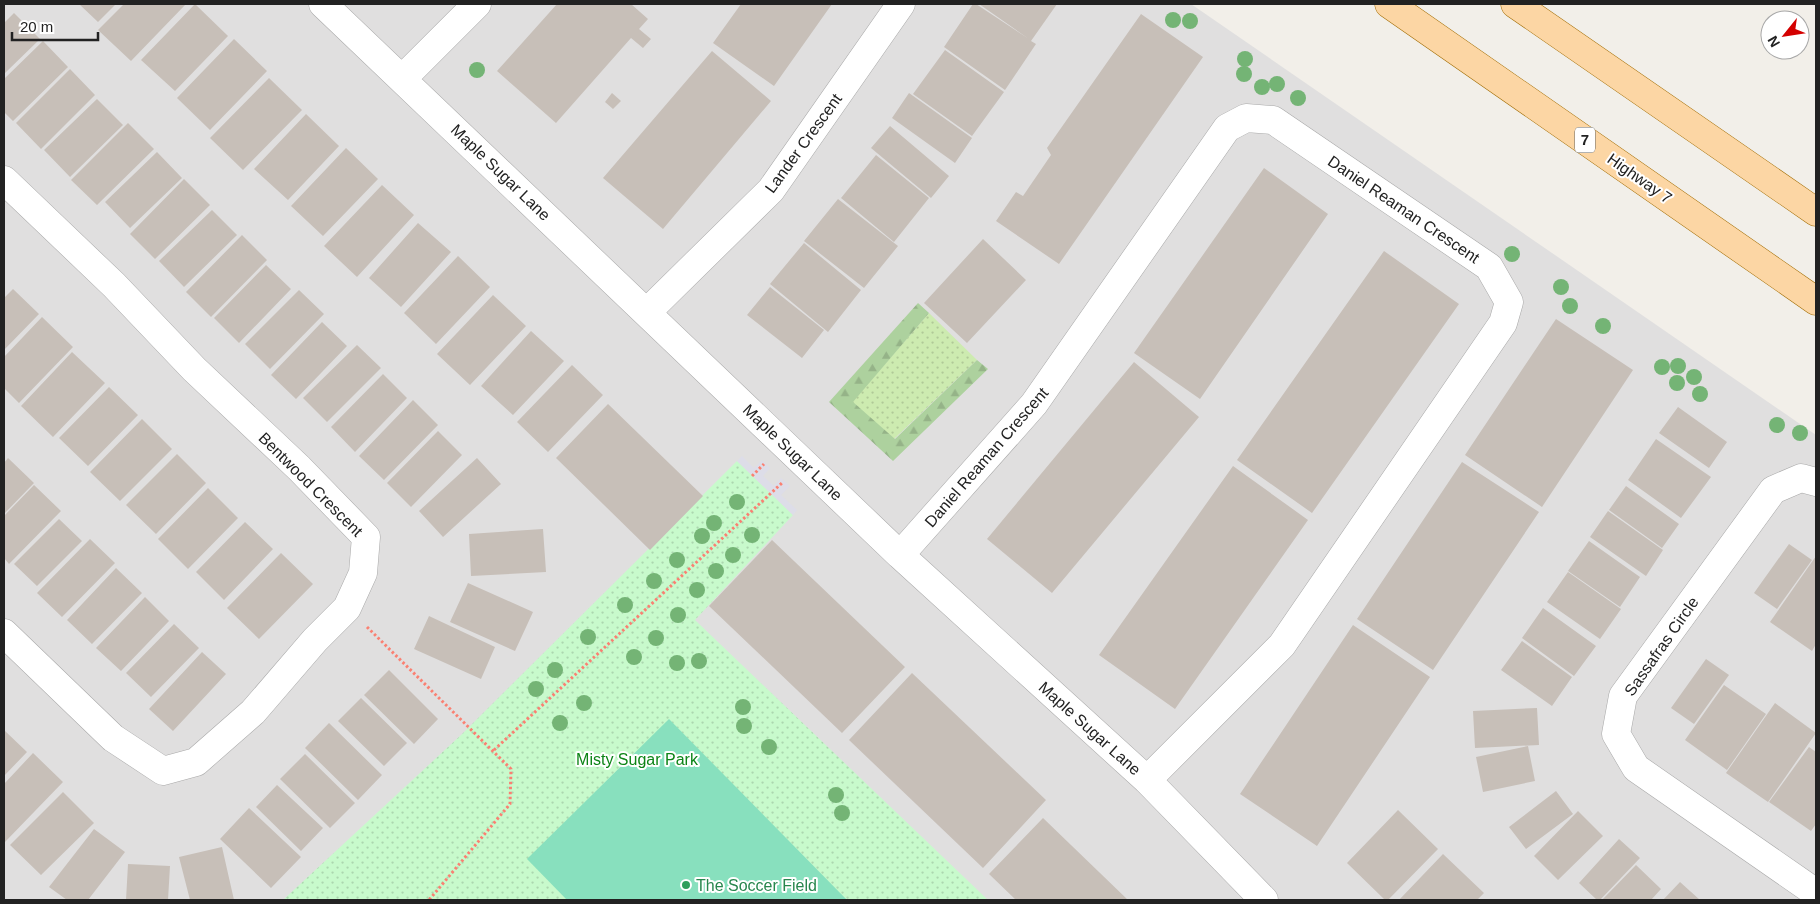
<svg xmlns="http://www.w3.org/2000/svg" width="1820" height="904" font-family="Arial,sans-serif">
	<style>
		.residential { fill: #e0dfdf }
		.grass { fill: url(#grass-dots) }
		.forest { fill: url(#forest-firs) }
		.park { fill: url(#park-dots) }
		.pitch { fill: #88e0be }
		.plaza { fill: #dddde8 }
		.building { fill: #c7bfb8 }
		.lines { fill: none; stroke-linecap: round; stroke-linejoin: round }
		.minor-casing { stroke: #a9a9a9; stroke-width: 29 }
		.primary-casing { stroke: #a06b00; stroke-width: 29 }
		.path { stroke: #fa8072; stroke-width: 3; stroke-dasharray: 2.5 2.5; stroke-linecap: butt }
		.minor { stroke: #fff; stroke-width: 28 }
		.primary { stroke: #fcd6a4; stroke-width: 28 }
		.tree { fill: #74b475 }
		.leisure-dot { fill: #2e9e5b; stroke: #fff; stroke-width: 2 }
		.labels { text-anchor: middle; stroke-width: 4; stroke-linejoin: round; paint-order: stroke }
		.shield { fill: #fff; stroke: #646464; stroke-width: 1 }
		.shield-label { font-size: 15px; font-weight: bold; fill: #222 }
		.street-label { font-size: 16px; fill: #222; stroke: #fff }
		.park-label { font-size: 16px; fill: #0c8416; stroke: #fff }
		.leisure-label { font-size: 16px; fill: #27864d; stroke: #fff; text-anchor: start }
	</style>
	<defs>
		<pattern id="grass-dots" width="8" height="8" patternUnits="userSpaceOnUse" patternTransform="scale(1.25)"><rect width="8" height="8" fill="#cdebb0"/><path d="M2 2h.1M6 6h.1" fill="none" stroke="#b0c997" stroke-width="1.8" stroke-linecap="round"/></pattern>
		<pattern id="forest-firs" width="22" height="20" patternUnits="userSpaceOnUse" patternTransform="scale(1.25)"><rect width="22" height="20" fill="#add19e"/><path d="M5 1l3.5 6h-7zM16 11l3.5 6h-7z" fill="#95b388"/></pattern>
		<pattern id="park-dots" width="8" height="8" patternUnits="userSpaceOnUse" patternTransform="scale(1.25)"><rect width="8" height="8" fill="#c8facc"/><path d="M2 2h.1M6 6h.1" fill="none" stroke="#acd6af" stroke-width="1.8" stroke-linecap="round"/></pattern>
	</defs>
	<rect width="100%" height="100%" fill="#f2efe9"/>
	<path class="residential" d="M4,4H1191L1816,435V900H4Z"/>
	<path class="grass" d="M929,313L977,360L894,439L852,402Z"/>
	<path class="forest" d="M918,303L929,313L853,402L895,439L977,360L988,369L893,461L829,402Z"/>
	<path class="park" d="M737,461L793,515L695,620L988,900H283L461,735Z"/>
	<path class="pitch" d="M669,719L847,900H567L527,859Z"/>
	<path class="plaza" d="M742,456L754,468L762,460L770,468L763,476L774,486L781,478L790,486L781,495L797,510L793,515L737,461Z"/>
	<path class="building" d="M79,4H116L98,22Z
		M124,4H186L131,61L98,30Z
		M195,4L228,36L175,91L141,60Z
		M557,4H631L648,19L639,29L651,39L643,48L631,38L556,123L497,71Z
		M741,4H832L774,86L713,43Z
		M973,4H976L1029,39L979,4H1057L1031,41L1036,44L1005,90L944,47Z
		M14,13L40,39L4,74V23Z
		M1141,14L1203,57L1059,264L996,221L1016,192L1023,196L1051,155L1047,148Z
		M234,39L267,71L210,130L177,98Z
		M43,41L68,67L13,121L4,112V79Z
		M945,50L1004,92L972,136L913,94Z
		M712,51L771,101L663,229L603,178Z
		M70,69L95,95L41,149L16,123Z
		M269,78L302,110L243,170L210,138Z
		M612,93L621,101L613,109L605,102Z
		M909,93L972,138L955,163L892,118Z
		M97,99L123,125L70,177L44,150Z
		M306,114L339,146L288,200L254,169Z
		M128,123L154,149L97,205L71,180Z
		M890,126L949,176L931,198L871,148Z
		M346,148L378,179L323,236L291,206Z
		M157,152L182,178L130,228L105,202Z
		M876,155L929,198L894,242L841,198Z
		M1264,168L1328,214L1200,399L1134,353Z
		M184,179L210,205L155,259L130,234Z
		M382,185L414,215L357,277L324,246Z
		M838,199L898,246L864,288L804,241Z
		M212,210L237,235L184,287L159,261Z
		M418,223L451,252L401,307L369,278Z
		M242,235L267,260L211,317L186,292Z
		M983,239L1026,280L967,343L924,303Z
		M804,243L861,290L828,332L770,284Z
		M1384,251L1459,304L1312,513L1237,460Z
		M458,256L490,287L436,344L404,313Z
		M266,265L291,289L239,343L214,318Z
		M770,287L824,330L802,358L747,315Z
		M13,289L39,314L4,350V298Z
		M299,290L324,314L270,369L245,344Z
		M493,295L526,326L470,385L437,354Z
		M42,317L73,347L19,403L4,388V357Z
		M1556,319L1633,370L1542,507L1465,455Z
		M322,322L347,346L296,399L271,375Z
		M531,331L564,361L513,415L481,386Z
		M357,345L381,368L327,422L303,398Z
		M72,352L105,383L53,437L21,406Z
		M1134,362L1199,417L1052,593L987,539Z
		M572,365L603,395L548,452L517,422Z
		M383,374L407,398L355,452L331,427Z
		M109,387L138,415L88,466L59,438Z
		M413,400L438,425L384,480L359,456Z
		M608,404L703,496L650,550L556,458Z
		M1678,407L1727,442L1709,468L1659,433Z
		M142,419L172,449L120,501L90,472Z
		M438,431L462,455L411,507L387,483Z
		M1656,439L1711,477L1681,518L1628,480Z
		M177,454L206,483L156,534L126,505Z
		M8,458L34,483L4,514V463Z
		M477,458L501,484L443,537L419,511Z
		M1462,462L1539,512L1433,670L1357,619Z
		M1233,466L1308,520L1175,709L1099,655Z
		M34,485L61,511L9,564L4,558V516Z
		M1626,486L1679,524L1662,548L1609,510Z
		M208,488L238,518L188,569L158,539Z
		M1608,511L1663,550L1646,576L1590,537Z
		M59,519L82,541L37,586L14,564Z
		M245,522L273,549L224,600L196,572Z
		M543,529L546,572L471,576L469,534Z
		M90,539L115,563L62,617L37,593Z
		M772,540L905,667L842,733L709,606Z
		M1589,541L1640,577L1620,607L1568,571Z
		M1789,544L1812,560L1777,609L1754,593Z
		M281,553L313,584L259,639L227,608Z
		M1816,556V644L1812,651L1770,622Z
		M116,568L142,593L92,644L67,620Z
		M1568,572L1621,609L1600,639L1547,602Z
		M468,583L533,612L515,651L450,622Z
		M145,597L169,621L121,671L96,648Z
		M1543,608L1596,646L1574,676L1522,638Z
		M429,616L495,647L481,679L414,649Z
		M174,624L199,648L151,697L126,673Z
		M1353,625L1430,677L1317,846L1240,794Z
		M1522,641L1572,677L1552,706L1501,670Z
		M202,652L226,674L173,731L149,709Z
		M1706,659L1729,675L1694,724L1671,708Z
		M389,670L438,719L414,744L364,695Z
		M912,673L1046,800L983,868L849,740Z
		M1724,685L1766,714L1727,770L1685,740Z
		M361,698L407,743L384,766L338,721Z
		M1775,703L1816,733L1768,802L1726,773Z
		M1537,708L1539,745L1475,748L1473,711Z
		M329,723L382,775L358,800L305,748Z
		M4,730L27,752L4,776Z
		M1528,746L1535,781L1483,792L1476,757Z
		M1809,747L1816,752V824L1811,831L1769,802Z
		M33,753L63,782L5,842L4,841V784Z
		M305,754L355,803L330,828L280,779Z
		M277,785L323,828L301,851L256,807Z
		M1556,791L1573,814L1526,849L1509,827Z
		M63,792L94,823L41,875L10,845Z
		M249,808L301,857L271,888L220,839Z
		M1398,810L1438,849L1388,900H1385L1347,863Z
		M1578,811L1603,836L1558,880L1534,856Z
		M1043,818L1128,900H1016L989,874Z
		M94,829L125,852L88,900H67L49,887Z
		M1619,839L1640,858L1600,900H1597L1579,883Z
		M222,847L234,900H190L179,857Z
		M1443,854L1484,893L1477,900H1399Z
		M128,864L170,866L168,900H126Z
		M1636,865L1661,889L1651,900H1602Z
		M1680,882L1700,900H1663Z"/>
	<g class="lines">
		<defs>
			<path id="minor" d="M323,4L900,555L1147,780L1264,900
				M403,78L477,4
				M4,180L114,285L194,369L299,468L366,537L363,573L347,608L315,640L253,712L196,762L163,771L113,738L4,633
				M647,312L771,190L901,4
				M1816,482L1801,478L1773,490L1623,696L1616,734L1636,768L1816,893
				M900,555L1034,404L1227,128L1246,118L1273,120L1489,267L1509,302L1503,323L1282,645L1147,780"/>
			<path id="primary" d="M1389,4L1816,301
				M1515,4L1816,212"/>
		</defs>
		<use href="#minor" class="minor-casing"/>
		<use href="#primary" class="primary-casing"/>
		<path class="path" d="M752,476L764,464
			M367,627L511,769L510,804L429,900
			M494,750L783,482"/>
		<use href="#minor" class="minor"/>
		<use href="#primary" class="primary"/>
	</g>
	<g class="tree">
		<circle cx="1173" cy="20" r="8"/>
		<circle cx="1190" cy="21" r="8"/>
		<circle cx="1245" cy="59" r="8"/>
		<circle cx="477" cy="70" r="8"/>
		<circle cx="1244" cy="74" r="8"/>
		<circle cx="1277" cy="84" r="8"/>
		<circle cx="1262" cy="87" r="8"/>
		<circle cx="1298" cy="98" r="8"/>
		<circle cx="1512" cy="254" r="8"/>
		<circle cx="1561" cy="287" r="8"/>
		<circle cx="1570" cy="306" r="8"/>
		<circle cx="1603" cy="326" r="8"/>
		<circle cx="1678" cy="366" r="8"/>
		<circle cx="1662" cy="367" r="8"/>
		<circle cx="1694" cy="377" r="8"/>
		<circle cx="1677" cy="383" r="8"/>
		<circle cx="1700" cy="394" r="8"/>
		<circle cx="1777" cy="425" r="8"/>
		<circle cx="1800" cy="433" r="8"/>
		<circle cx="737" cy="502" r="8"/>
		<circle cx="714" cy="523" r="8"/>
		<circle cx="752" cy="535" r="8"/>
		<circle cx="702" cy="536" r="8"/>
		<circle cx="733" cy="555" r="8"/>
		<circle cx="677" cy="560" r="8"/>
		<circle cx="716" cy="571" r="8"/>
		<circle cx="654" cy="581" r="8"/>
		<circle cx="697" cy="590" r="8"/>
		<circle cx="625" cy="605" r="8"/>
		<circle cx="678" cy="615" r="8"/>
		<circle cx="588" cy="637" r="8"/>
		<circle cx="656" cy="638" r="8"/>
		<circle cx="634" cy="657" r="8"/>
		<circle cx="699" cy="661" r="8"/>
		<circle cx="677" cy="663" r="8"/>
		<circle cx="555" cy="670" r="8"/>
		<circle cx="536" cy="689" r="8"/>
		<circle cx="584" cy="703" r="8"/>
		<circle cx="743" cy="707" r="8"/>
		<circle cx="560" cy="723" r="8"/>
		<circle cx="744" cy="726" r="8"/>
		<circle cx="769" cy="747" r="8"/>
		<circle cx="836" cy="795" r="8"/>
		<circle cx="842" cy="813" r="8"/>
	</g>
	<circle class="leisure-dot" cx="686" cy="885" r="5"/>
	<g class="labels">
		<rect class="shield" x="1575" y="127.5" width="20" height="25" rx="4"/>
		<g class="shield-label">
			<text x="1585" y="145">7</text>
		</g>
		<g class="street-label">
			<text transform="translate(803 143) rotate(-54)" y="6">Lander Crescent</text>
			<text transform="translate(501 172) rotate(44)" y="6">Maple Sugar Lane</text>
			<text transform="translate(1640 178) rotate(35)" y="6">Highway 7</text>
			<text transform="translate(1404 209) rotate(34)" y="6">Daniel Reaman Crescent</text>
			<text transform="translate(793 452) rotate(44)" y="6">Maple Sugar Lane</text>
			<text transform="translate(986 457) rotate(-49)" y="6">Daniel Reaman Crescent</text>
			<text transform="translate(311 484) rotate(45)" y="6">Bentwood Crescent</text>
			<text transform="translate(1661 646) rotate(-55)" y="6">Sassafras Circle</text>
			<text transform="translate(1090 728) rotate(42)" y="6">Maple Sugar Lane</text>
		</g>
		<g class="park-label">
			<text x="637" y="765">Misty Sugar Park</text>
		</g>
		<g class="leisure-label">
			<text x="696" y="891">The Soccer Field</text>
		</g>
	</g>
	<rect width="1820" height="904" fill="none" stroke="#222222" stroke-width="10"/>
	<g transform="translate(1785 35) rotate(240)"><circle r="24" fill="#ffffff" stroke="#a7a7a7"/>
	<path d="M0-4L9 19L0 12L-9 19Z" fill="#d40000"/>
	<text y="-8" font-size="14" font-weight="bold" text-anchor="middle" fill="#222222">N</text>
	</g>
	<path d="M12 32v8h86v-8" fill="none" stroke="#222222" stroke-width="2.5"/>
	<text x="20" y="32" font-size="15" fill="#222222" stroke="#ffffff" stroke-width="4" paint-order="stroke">20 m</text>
</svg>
